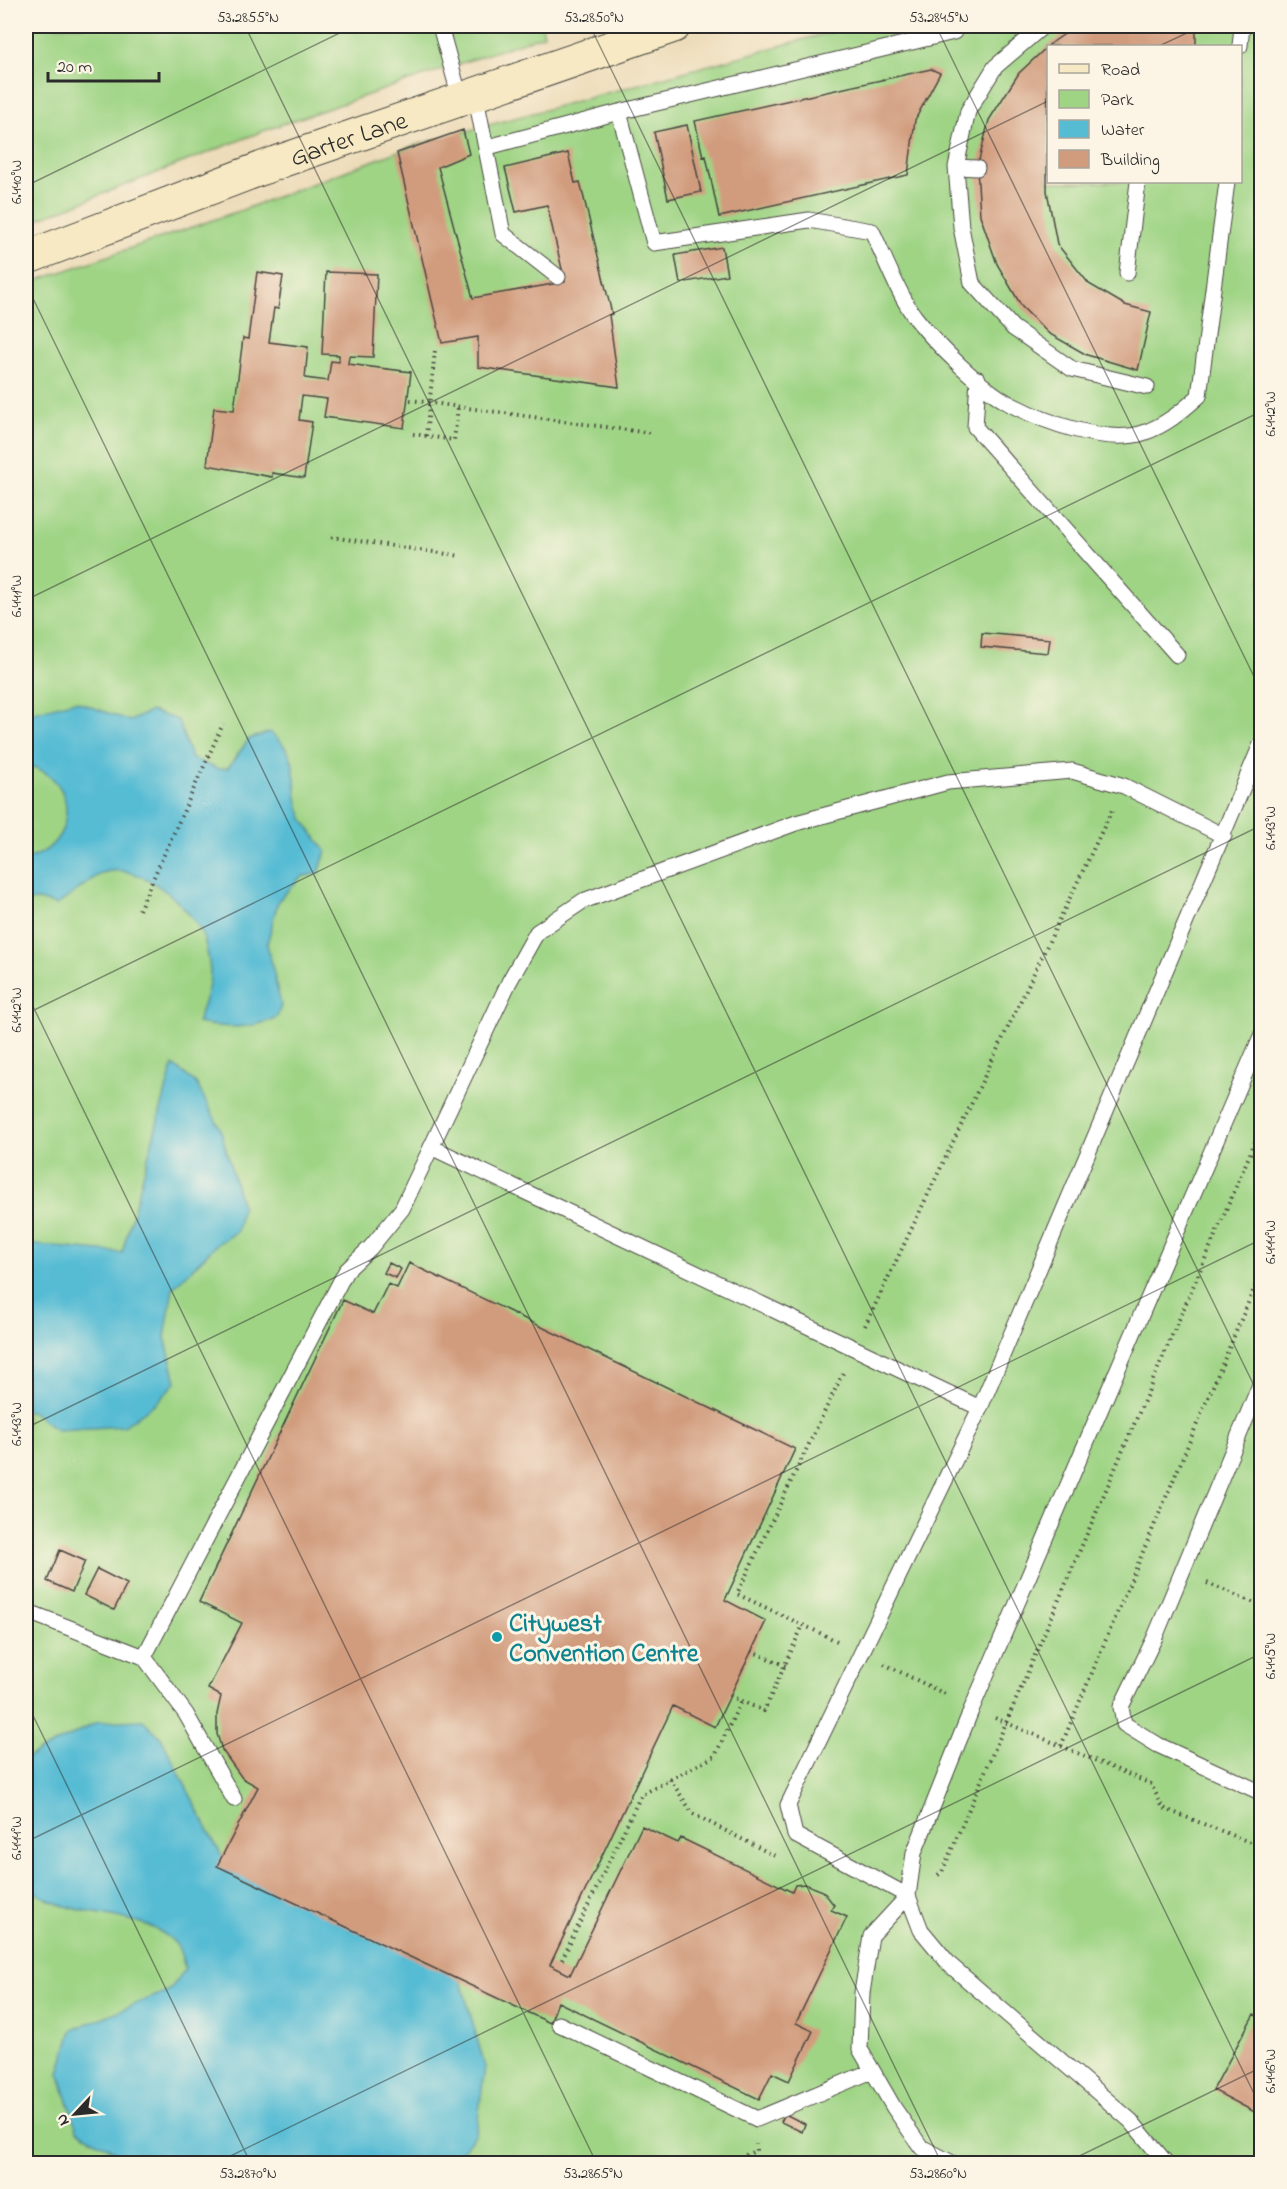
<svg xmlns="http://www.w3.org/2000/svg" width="1287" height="2189" font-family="'Indie Flower',sans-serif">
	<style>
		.green { fill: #9fd485; stroke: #658058; stroke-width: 1.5; fill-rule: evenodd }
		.water { fill: #56bcd4; stroke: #407480; stroke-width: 1.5 }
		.building { fill: #d19c7e }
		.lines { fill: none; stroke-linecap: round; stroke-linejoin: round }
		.lane-casing { stroke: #484640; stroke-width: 17 }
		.secondary-casing { stroke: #484640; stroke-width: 35 }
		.path { stroke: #484640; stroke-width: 4; stroke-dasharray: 1.5 4.5; stroke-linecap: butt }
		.lane { stroke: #fff; stroke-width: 15 }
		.secondary { stroke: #f6e9c3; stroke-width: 33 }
		.ticks { fill: none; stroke: #2b2b2b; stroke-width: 1.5; stroke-opacity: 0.45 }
		.culture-dot { fill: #0f9aa8; stroke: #fcf5e5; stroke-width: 2 }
		.labels { text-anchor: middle; stroke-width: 6; stroke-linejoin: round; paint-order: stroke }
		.street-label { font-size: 26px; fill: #2b2b2b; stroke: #fcf5e5 }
		.culture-label { font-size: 26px; font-weight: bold; fill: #0d838f; stroke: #fcf5e5; text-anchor: start }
		.neatline { fill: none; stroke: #2b2b2b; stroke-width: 2 }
		.ticks-label { font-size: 15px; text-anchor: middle; fill: #2b2b2b }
	</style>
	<rect width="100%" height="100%" fill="#fcf5e5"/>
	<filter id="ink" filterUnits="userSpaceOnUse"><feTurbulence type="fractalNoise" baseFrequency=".0167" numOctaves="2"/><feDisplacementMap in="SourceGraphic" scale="12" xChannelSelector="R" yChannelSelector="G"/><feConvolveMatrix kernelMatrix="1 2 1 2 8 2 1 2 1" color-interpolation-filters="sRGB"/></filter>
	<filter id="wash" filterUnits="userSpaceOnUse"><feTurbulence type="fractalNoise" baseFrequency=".008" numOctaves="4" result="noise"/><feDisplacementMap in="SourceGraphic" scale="24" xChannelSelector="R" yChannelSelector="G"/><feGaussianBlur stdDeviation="1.35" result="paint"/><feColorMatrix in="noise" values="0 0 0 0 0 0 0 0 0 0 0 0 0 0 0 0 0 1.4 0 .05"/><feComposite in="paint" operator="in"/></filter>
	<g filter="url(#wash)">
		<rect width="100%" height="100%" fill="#eddcb9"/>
		<path class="green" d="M26,26H542L544,35L271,128L26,224Z
			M853,26H1261V2163H26V284L242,210L412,146ZM1048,46H1240V182H1048Z"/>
		<path class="water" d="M75,701L130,721L151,711L178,720L191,758L218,769L228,768L249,739L270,732C305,759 288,780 302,816C307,828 318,840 326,851L319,873L301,877L278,901L267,944L281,1005L277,1017C251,1030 225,1028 197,1023C202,1009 210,989 210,974C210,964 206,943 202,933C186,903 139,861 102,873C96,875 67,899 57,905L38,900L26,901V859C78,847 81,776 26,765V714Z
			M173,1065L196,1083L220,1128L242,1207L237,1231L216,1245L173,1288L165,1337L176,1382L157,1402L124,1426L57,1430L31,1411H26V1244L122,1253Z
			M143,1720L160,1736L221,1855L453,1952L485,2067L476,2134L452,2163L175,2164L126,2158L77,2130L59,2073L72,2030L170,1990L185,1969C183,1962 181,1949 175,1943C138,1905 63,1923 26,1884V1758L98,1722Z"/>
		<g id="blocks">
			<path class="building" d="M1076,26H1196V46H1048L1047,191L1057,244L1089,284L1125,305L1151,312L1138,370L1087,355L1048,333L1022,307L997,264L980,215L977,168L989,120L1019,73L1050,44Z
				M931,69L940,73L915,120L908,175L719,217L706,156L703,157L695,121Z
				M687,125L701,192L668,199L654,132Z
				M463,130L469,154L438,167L473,298L565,282L547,205L516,212L505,168L568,153L575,183L580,182L612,314L609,315L619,387L478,367V337L442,343L397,153Z
				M722,247L727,275L680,283L675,255Z
				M257,272L283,276L278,309L274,308L269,342L308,347L305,378L328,381L331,361L339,362V355L322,354L326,272L377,274L373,357L349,356L348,364L411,372L404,428L324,417L327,399L302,396L299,420L312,422L304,478L272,473V477L207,465L214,408L234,410L243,338L248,339Z
				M982,633L1050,639L1048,653L981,647Z
				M389,1263L401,1269L396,1278L384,1273Z
				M409,1263L795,1449L725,1600L766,1621L715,1727L673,1706L550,1965L570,1975L642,1826L678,1843L681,1838L792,1892L795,1885L805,1884L823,1891L834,1905L831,1910L847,1917L796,2023L813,2031L789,2081L772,2073L759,2099L558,2002L550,2023L217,1866L258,1787L242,1778L222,1750L217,1734V1714L221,1696L208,1689L242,1623L199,1602L343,1300L373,1314L388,1284L397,1288Z
				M60,1550L85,1561L72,1592L47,1581Z
				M97,1569L127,1584L114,1610L84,1595Z
				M1254,2014L1262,2019V2116L1213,2090Z
				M785,2114L805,2124L802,2132L781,2122Z"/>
		</g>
	</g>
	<g filter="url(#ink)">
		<use href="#blocks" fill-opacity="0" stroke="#484640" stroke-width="1.5"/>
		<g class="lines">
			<defs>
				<path id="lane" d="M440,26L460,98
					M1043,26L995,67L968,111L956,167L961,227L972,283L1013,328L1072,369L1147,387
					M1240,46L1242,26
					M475,93L503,234L558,277
					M619,112L654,243L809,220L872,231C884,256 899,296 915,317C936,344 981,389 1012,405C1045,422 1107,445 1143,433C1166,425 1181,412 1199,396L1227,182
					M488,147L619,112L954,32
					M956,167L977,168
					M1127,273L1138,182
					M978,379L975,427L1177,655
					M431,1147L980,1408
					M1262,1380L1155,1637L1121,1707L1124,1724L1158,1745L1262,1793
					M26,1611L144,1657L186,1714L234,1799
					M144,1657L346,1271L371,1247L402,1209L509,982L537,932L583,901L796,823L948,782L1072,771L1124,786L1224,836
					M559,2024L757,2119L872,2071
					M954,2164L921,2147L894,2108L860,2049L862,1993L871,1936L908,1896L795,1835L788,1805L980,1408L1262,742
					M1167,2164L1131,2121L950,1965L921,1930L908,1896L914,1853L972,1708L1262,1034"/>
				<g id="secondary">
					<path id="s1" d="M26,258L281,161L674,26"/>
				</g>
			</defs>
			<use href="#lane" class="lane-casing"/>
			<use href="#secondary" class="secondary-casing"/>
			<path class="path" d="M410,400L649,433
				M413,434L454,440L458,407
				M426,436L435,350
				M331,537L461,556
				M139,910L223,724
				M865,1326L1112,810
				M1207,1583L1262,1606
				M837,1641L737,1594L843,1373
				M751,1651L786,1666
				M884,1664L947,1695
				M730,1696L764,1711L803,1625
				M995,1718L1151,1784L1163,1808L1262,1847
				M1061,1746L1262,1270
				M670,1779L693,1814L775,1856
				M938,1875L942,1872L1262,1126
				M562,1960L641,1795L715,1756L741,1701
				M723,2164L756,2151V2144"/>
			<use href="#lane" class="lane"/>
			<use href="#secondary" class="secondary"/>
		</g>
	</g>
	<path class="ticks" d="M245,26L1262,2110M590,26L1262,1402M936,26L1262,693M1159,46L1202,26M26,186L354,26M26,284L942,2164M26,600L1048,101M26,992L597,2164M26,1014L1262,411M26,1428L1262,825M26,1701L251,2164M26,1842L1262,1239M214,2164L1262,1653M1063,2164L1262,2067"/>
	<circle class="culture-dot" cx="497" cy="1637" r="6"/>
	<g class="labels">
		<g class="street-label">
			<text dy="9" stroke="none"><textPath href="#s1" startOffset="344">Garter Lane</textPath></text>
		</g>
		<g class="culture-label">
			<text x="509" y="1631">Citywest<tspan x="509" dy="30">Convention Centre</tspan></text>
		</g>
	</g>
	<rect width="1287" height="2189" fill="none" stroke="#fcf5e5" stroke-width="66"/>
	<rect x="1047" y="45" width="195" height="138" fill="#fcf5e5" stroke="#a8a49b" stroke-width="1.5"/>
	<rect x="1059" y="64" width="30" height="9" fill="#f6e9c3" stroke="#a8a49b" stroke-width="1.5"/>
	<text x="1101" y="75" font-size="18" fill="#2b2b2b">Road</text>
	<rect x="1059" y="90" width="30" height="18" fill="#9fd485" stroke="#a8a49b" stroke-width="1.5"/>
	<text x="1101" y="105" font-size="18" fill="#2b2b2b">Park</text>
	<rect x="1059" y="120" width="30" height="18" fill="#56bcd4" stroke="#a8a49b" stroke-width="1.5"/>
	<text x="1101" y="135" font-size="18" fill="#2b2b2b">Water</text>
	<rect x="1059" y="150" width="30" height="18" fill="#d19c7e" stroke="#a8a49b" stroke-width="1.5"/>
	<text x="1101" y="165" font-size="18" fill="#2b2b2b">Building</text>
	<g transform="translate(75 2114) rotate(244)" stroke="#fcf5e5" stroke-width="4.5" paint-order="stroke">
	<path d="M0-4.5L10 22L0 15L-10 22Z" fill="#2b2b2b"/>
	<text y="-9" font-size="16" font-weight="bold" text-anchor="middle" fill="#2b2b2b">N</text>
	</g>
	<path d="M48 72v9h111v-9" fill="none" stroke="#2b2b2b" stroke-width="3"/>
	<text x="57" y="72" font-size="18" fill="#2b2b2b" stroke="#fcf5e5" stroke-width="4.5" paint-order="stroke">20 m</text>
	<rect x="33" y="33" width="1221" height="2123" class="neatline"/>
	<g class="ticks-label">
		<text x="248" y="22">53.2855°N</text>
		<text x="594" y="22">53.2850°N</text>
		<text x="939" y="22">53.2845°N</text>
		<text transform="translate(16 182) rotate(-90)" y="5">6.440°W</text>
		<text transform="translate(1270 414) rotate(-90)" y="5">6.442°W</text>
		<text transform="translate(16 596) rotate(-90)" y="5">6.441°W</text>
		<text transform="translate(1270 828) rotate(-90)" y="5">6.443°W</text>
		<text transform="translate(16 1010) rotate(-90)" y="5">6.442°W</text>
		<text transform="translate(1270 1242) rotate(-90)" y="5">6.444°W</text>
		<text transform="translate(16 1424) rotate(-90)" y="5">6.443°W</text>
		<text transform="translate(1270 1656) rotate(-90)" y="5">6.445°W</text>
		<text transform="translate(16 1838) rotate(-90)" y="5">6.444°W</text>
		<text transform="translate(1270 2071) rotate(-90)" y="5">6.446°W</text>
		<text x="248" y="2178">53.2870°N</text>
		<text x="593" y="2178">53.2865°N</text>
		<text x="938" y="2178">53.2860°N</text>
	</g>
</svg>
